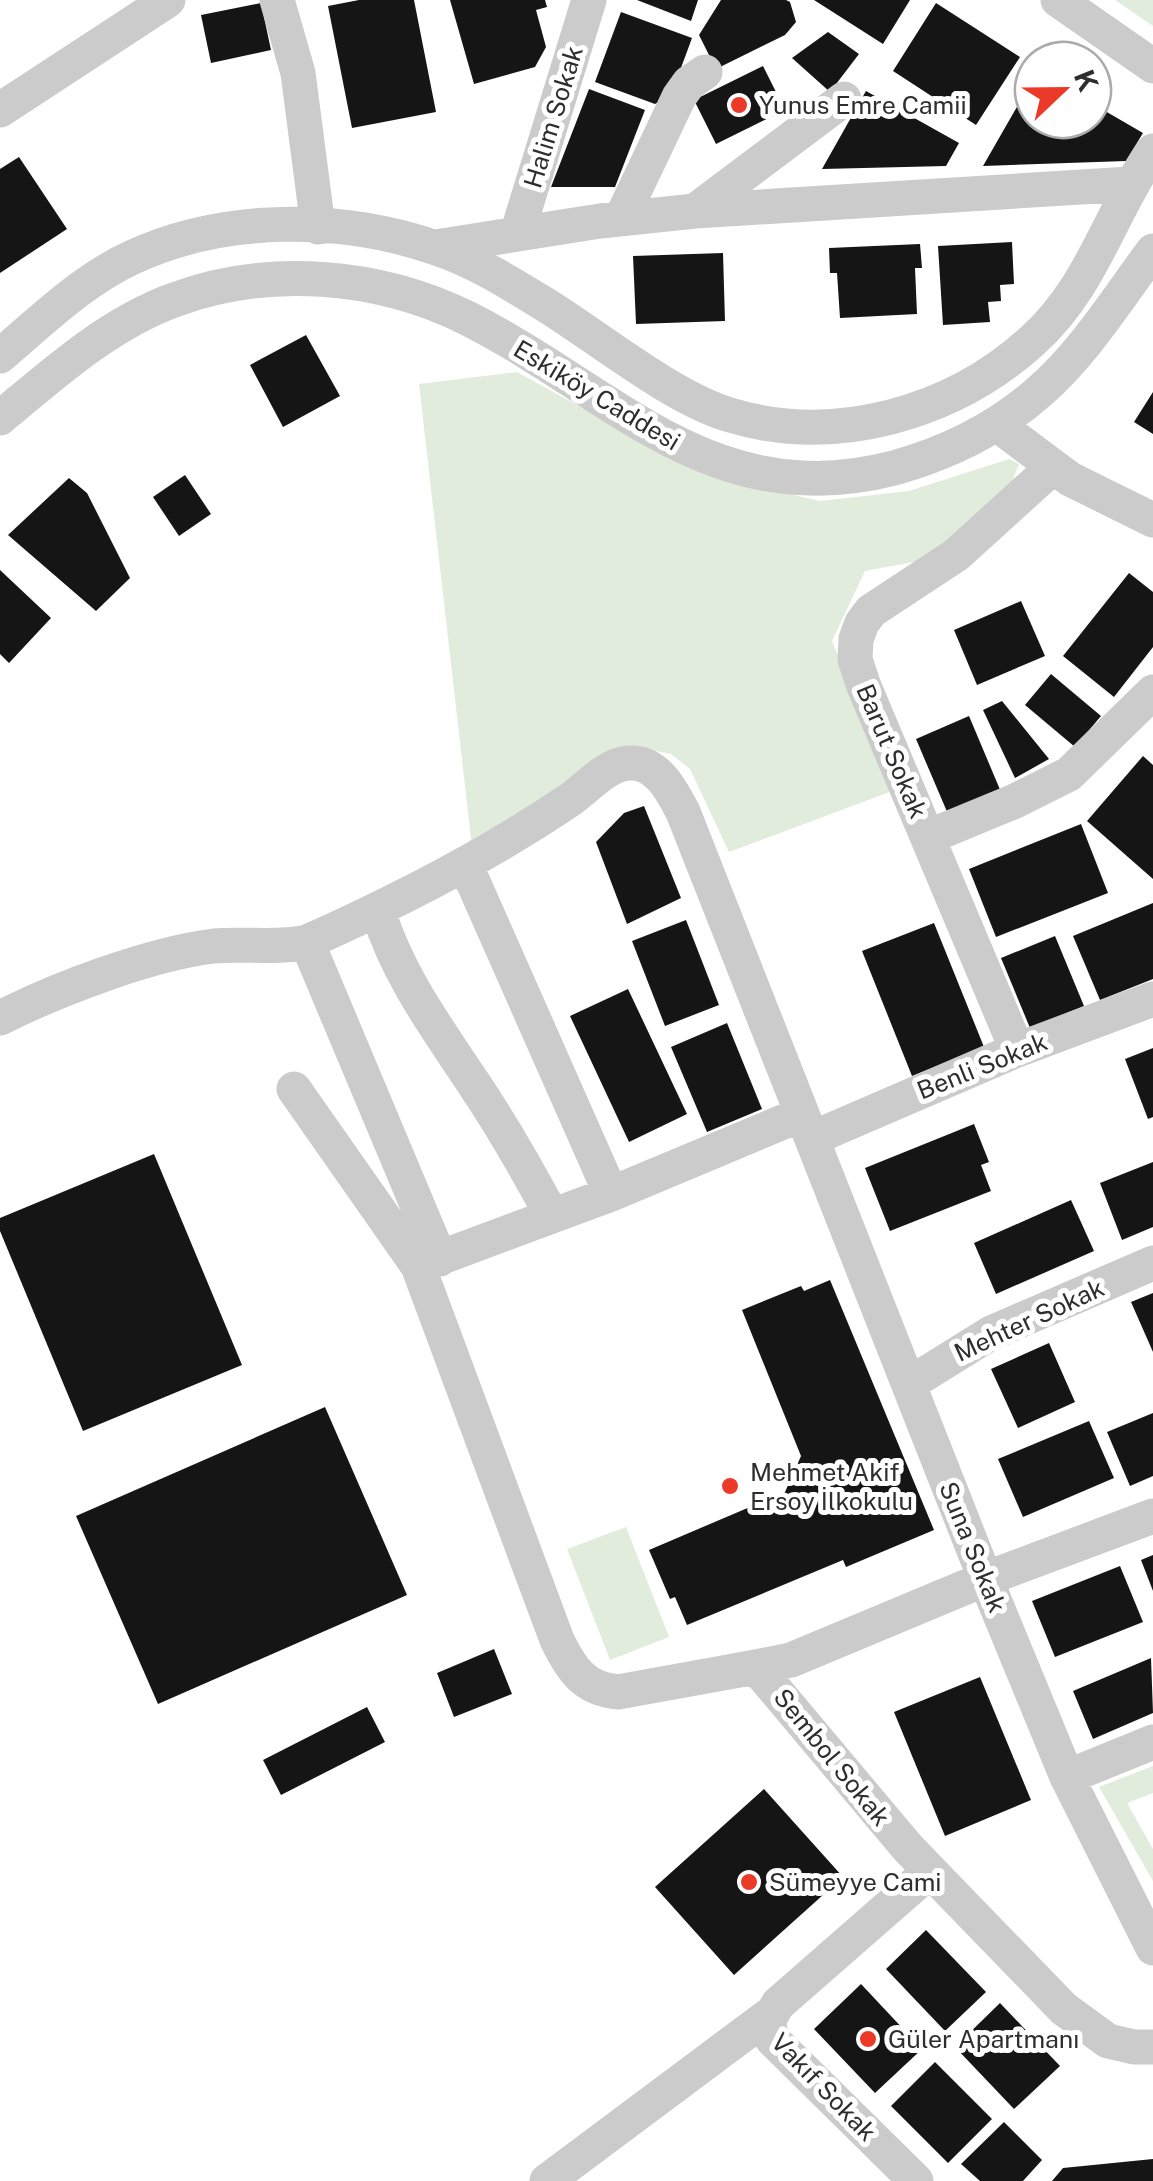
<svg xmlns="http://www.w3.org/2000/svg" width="1153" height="2181" font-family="'Public Sans',sans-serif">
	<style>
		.green { fill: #e2ecdc }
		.building { fill: #151515 }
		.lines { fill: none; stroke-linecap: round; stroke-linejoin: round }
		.minor { stroke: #cbcbcb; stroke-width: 35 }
		.poi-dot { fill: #ec3a29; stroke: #fff; stroke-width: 4 }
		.labels { text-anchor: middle; stroke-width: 10; stroke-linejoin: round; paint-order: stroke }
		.poi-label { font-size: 25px; fill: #2e2e2e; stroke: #fff; text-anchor: start }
		.street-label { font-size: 25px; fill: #2e2e2e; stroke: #fff }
	</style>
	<rect width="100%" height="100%" fill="#fff"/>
	<path class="green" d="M1116,0H1153V26L1115,0Z
		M517,372L633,436L720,478L820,501L909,491L1009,459L1019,464L1009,489L924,560L865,571L832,641L895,790L729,852L690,769L671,754L630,746L472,847L419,384Z
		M626,1527L669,1637L610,1660L567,1549Z
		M1153,1766V1793L1127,1803L1153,1849V1881L1099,1787Z"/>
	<path class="building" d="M359,0H414L436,112L352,128L328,6Z
		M450,0H545L547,7L536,10L546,47L535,67L474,84Z
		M637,0H698L691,21Z
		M721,0H786L790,2L796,22L785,35L716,69L699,35Z
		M814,0H910L883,44Z
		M261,3L271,50L211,63L201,15Z
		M936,3L1020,57L976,125L893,71Z
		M621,12L692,38L671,95L655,104L595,82Z
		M828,32L859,54L830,92L792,58Z
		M763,66L785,110L716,144L694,100Z
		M1033,79V120H1093V104L1143,133L1126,161L983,166Z
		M589,89L645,110L615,187H551Z
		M866,91L959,143L946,166L822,169Z
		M19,157L67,229L0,273V169Z
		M1012,242L1014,284L1000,285L1001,301L988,302L990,322L943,325L938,246Z
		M920,244L922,268H915L917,314L840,318L837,273H830L829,248Z
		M723,253L725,321L636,324L633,256Z
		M306,335L340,396L283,427L250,365Z
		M1153,392V434L1134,422Z
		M185,475L211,514L179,536L153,497Z
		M69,478L87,493L130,578L96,611L8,535Z
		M0,570L51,618L9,663L0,654Z
		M1129,573L1153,592V647L1114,697L1063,656Z
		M1021,601L1045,656L977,685L954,630Z
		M1051,674L1101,716L1075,747L1025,705Z
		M1002,701L1049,759L1015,778L983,710Z
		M969,716L1001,792L948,814L916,739Z
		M1143,756L1153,765V879L1087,821Z
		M644,806L681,898L627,924L596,842L624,813Z
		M1081,824L1108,893L996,937L969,869Z
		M1153,903V979L1100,1000L1073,936Z
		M686,920L719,1005L665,1026L632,941Z
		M934,923L984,1047L912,1076L862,951Z
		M1055,936L1084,1006L1030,1028L1001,958Z
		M628,989L687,1114L629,1142L570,1016Z
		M727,1023L762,1109L707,1132L671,1047Z
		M1153,1048V1117L1148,1119L1125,1059Z
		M974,1124L989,1162L981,1165L991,1191L890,1231L865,1168Z
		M154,1154L242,1365L83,1431L0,1231V1218Z
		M1153,1162V1227L1122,1240L1100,1183Z
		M1071,1200L1094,1251L996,1294L974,1243Z
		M830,1280L934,1530L846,1567L843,1560L687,1625L675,1597L670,1599L649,1550L785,1492L801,1456L742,1310L801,1286L804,1291Z
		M1153,1293V1352L1131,1302Z
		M1049,1343L1075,1402L1018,1428L991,1369Z
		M325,1407L407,1595L158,1704L76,1516Z
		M1153,1413V1476L1130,1486L1107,1432Z
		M1089,1421L1114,1478L1023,1517L998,1459Z
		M1153,1555V1591L1141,1560Z
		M1120,1566L1143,1622L1055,1657L1032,1601Z
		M494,1649L512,1694L454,1717L437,1673Z
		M1151,1658L1153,1713L1093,1739L1073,1691Z
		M980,1677L1031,1800L945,1836L894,1712Z
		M367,1707L385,1742L281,1795L263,1760Z
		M764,1789L843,1877L734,1975L655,1887Z
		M926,1930L986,1992L945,2031L886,1969Z
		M861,1984L922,2049L875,2093L814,2029Z
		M1000,2003L1060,2066L1014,2109L955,2047Z
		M935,2062L992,2119L948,2163L891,2106Z
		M1004,2122L1042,2160L1023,2181H980L961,2164Z
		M1153,2159V2181H1052L1063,2168Z"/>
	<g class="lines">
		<path class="minor" d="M277,0L298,73L318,227
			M1058,0L1153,66
			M0,110L168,0
			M695,211L844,99
			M621,219L679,97L689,83L705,72
			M517,234L589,0
			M436,247L600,221L695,211L1130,184
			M0,356C40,322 84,279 133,257C224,215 341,215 436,248C476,261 513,285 549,307C600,339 674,399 730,415C835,447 953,413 1032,341C1093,286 1109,214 1153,151
			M0,418C53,374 108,324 174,300C268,265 378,274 467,318C614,392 712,515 894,468C948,453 997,429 1039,392C1084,353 1118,298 1153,251
			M998,425L1070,479L1153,520
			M928,837L1013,802L1069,774L1153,692
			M466,866L611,1194
			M378,911C398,976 437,1028 474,1084C503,1127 528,1171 552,1216
			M307,942L440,1259
			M0,1018C58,989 149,954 214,946C245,943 277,949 307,942C399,901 487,856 571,799C588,787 607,764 629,763C657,761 672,791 683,812L983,1573L1067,1777L1153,1948
			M1017,1050L863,684L855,659L856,639L862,623L871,611L956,555L1053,467
			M294,1089L418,1266L557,1640C571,1669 584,1689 618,1692L756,1667L908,1848L1064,2009L1108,2041L1134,2047H1153
			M813,1138L1017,1050L1153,999
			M418,1266L611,1194L802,1114
			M909,1384L991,1333L1153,1263
			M756,1667L791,1660L985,1579L1153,1516
			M1067,1777L1153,1742
			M547,2181L772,2013
			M916,2181L772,2039L768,2021L778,2004L930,1871"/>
	</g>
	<g class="poi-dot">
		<circle cx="739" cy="105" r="10"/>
		<circle cx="730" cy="1486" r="10"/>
		<circle cx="749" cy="1882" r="10"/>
		<circle cx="868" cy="2039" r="10"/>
	</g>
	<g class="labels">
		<g class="poi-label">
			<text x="759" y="114">Yunus Emre Camii</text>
			<text x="750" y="1481">Mehmet Akif<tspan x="750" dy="29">Ersoy İlkokulu</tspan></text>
			<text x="769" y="1891">Sümeyye Cami</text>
			<text x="888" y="2048">Güler Apartmanı</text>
		</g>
		<g class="street-label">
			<text transform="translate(553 117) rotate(-73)" y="9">Halim Sokak</text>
			<text transform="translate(597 395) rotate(31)" y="9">Eskiköy Caddesi</text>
			<text transform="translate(892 751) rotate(67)" y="9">Barut Sokak</text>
			<text transform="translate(982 1066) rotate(-22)" y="9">Benli Sokak</text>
			<text transform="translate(1029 1320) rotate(-25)" y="9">Mehter Sokak</text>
			<text transform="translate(973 1547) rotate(68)" y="9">Suna Sokak</text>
			<text transform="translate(832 1757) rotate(51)" y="9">Sembol Sokak</text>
			<text transform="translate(824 2087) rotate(46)" y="9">Vakıf Sokak</text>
		</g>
	</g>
	<g transform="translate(1063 90) rotate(68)"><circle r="48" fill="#ffffff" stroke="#ababab" stroke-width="2.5"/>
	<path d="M0-8L18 38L0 25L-18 38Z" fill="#ec3a29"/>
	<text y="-15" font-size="28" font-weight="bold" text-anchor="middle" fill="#2e2e2e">K</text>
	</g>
</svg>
